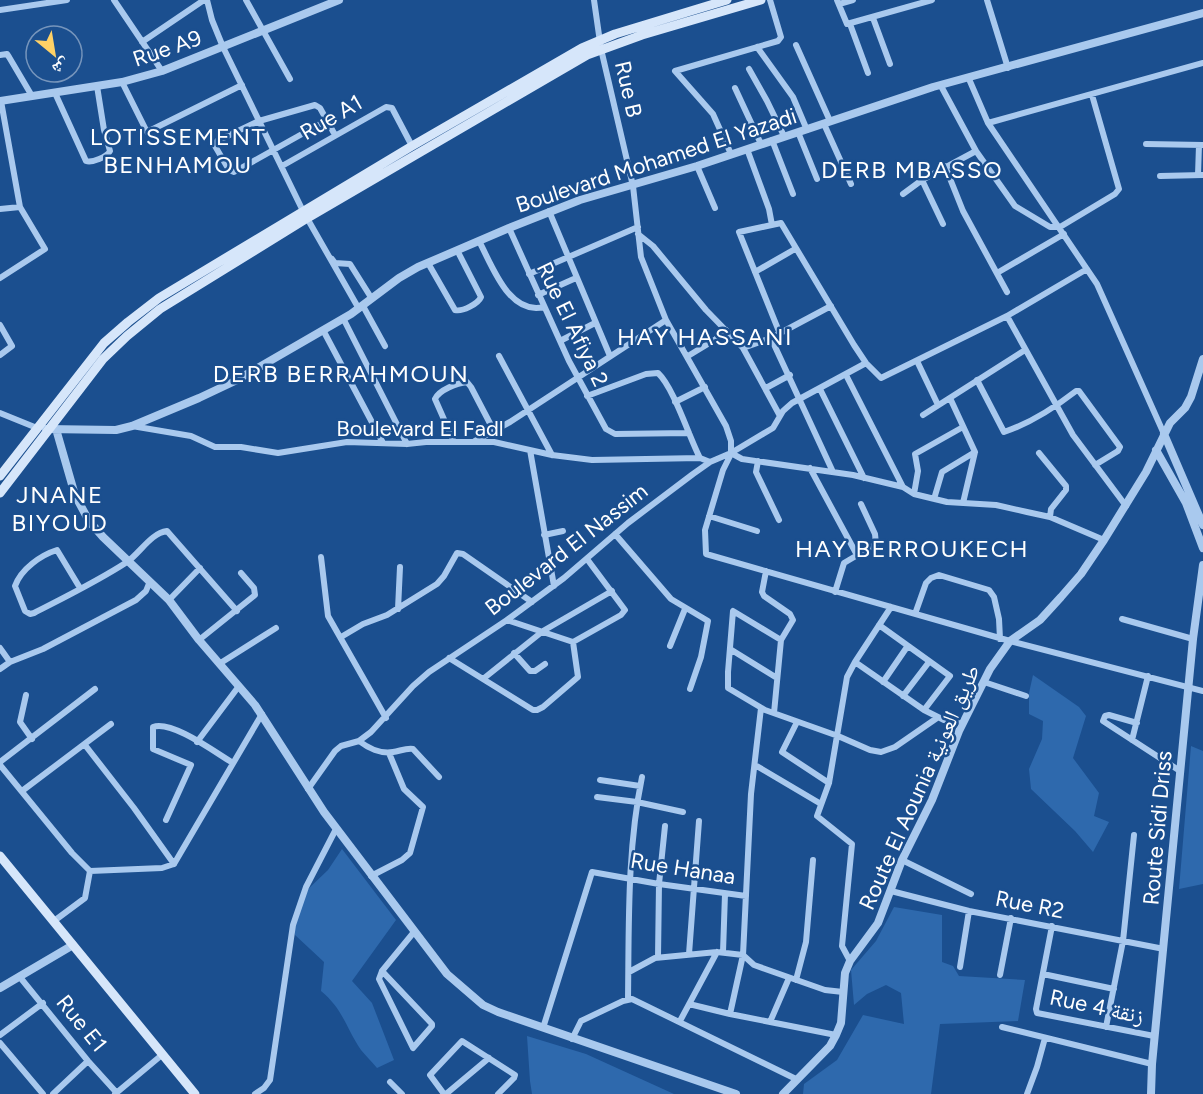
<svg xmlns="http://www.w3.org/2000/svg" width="1203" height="1094" font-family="Figtree,'Noto Naskh Arabic',sans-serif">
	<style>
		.green { fill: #2e69ad }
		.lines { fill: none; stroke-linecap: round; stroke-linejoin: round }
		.minor { stroke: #a9c9ee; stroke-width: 6 }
		.tertiary { stroke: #a9c9ee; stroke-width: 8 }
		.secondary { stroke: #d6e6fa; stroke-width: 9 }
		.labels { text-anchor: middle; stroke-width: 5; stroke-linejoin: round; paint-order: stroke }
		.street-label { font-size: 22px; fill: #fff; stroke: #1b4f8f }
		.neighbourhood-label { font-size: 24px; letter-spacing: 1.5px; fill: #fff; stroke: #1b4f8f }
	</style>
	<rect width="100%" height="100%" fill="#1b4f8f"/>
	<path class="green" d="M1033,675L1079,707L1086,716L1073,758L1099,793L1094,816L1109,822L1093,852L1075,831L1031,789L1029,769L1042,739L1043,721L1029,714V693Z
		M1191,746L1203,751V884L1179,889Z
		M342,849L396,920L352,981L372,1003L394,1060L377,1068C372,1062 366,1056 361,1050C346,1028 343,1009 321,991L324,962L295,935V918L305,892L328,870Z
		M894,907L942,915V962L953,966L959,976L1025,980L1018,1021L940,1024L931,1094H803L804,1084L837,1060L863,1015L904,1024L901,993L886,985L867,994L854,1005L851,970L876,941Z
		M527,1036L586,1054L674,1094H532L530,1081Z"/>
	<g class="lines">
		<path class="minor" d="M114,0L162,71
			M207,0L212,20L223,47L303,211L359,309
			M246,0L290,79
			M594,0L601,49L633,186L641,257L666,320L726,426L731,441V453
			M837,0L847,24L932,0
			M987,0L1008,68
			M839,4L853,0
			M0,10L67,0
			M873,18L890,64
			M850,24L868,73
			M142,42L204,0
			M796,45L830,121
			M757,47L793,97L807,130
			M0,55L7,54L9,57L32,96
			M749,69L767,101L784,136
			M969,79L988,123L1097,284L1164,434
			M122,82L147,132L242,85
			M941,86L976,151L1015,206L1050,227H1060L1115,194L1119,189L1092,95
			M735,88L761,144
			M55,93L86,161C92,163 107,157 110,151L104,130L97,86
			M327,120L234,172L229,170L215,146L217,141L259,121L315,105L320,108L335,135
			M988,123L1203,63
			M824,124L851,184
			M798,132L817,179
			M772,140L793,194
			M1146,144L1203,145
			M747,149L769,209L772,225
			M731,154L713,114L675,71L778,41L781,37L770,0
			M282,166L386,107L392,108L412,146
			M697,166L715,208
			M945,166L963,211L1007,292
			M1198,175L1199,145
			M1160,176L1203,175
			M922,180L943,224
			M903,194L922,180L976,151
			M0,209L20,207
			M549,211L610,356
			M509,228L569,361L606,429L615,434L689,433
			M638,234L653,246L706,310L743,348L780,416
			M479,241C492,265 509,316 544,307
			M332,259L335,263L350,264L372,299
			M428,263L455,310C462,312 478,304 481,297L457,250
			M755,272L795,249
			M997,273L1064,234
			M529,274L638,227
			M0,278L45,249L20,207L1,101
			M538,295L576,278
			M363,306L385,346
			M1007,316L1073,435L1126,506
			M343,318L407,444
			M0,325L12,346L0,355
			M323,330L383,443
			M780,334L739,232L781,223L854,345L866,363L881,378L1007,316L1087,269
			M771,338L833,472
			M560,341L595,323
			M743,348L771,338L831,306
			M499,356L552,455
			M688,356L716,339L726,330
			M917,361L938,405
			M846,375L903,487
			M977,380L1004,432C1031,423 1054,408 1076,391H1079L1120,447L1118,451L1095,465
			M766,388L790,375
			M820,389L864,478
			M587,396L646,374L658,373C674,388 689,437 700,458
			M950,398L975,452L963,503
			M675,402L705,387
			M0,413L37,428
			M923,415L1025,350
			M132,426L191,436L215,447H241L278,453L347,442L407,444L426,442H494L552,455L592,460L700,458L710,462
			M475,441L510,422L666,320
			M454,442L435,399C439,390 457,383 467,382L471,387L494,431
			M530,450L554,586
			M731,453L742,459L853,475L903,487L914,494L947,502L996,505L1027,512L1050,517L1104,540
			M1039,453L1066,486V490L1051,509L1050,517
			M731,454L723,470L705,530L706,554L1010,641L1203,691
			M758,461L756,472L779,520
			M810,468L857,555
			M914,494L918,471L915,454L963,427
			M934,499L942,472L975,452
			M709,516L757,531
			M615,534L671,599L708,621L701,657L690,689
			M544,535L563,531
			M321,557L328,616L386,718
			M766,571L762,592L764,596L790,614L793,620L781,640L774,713
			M80,588L57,550C41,555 21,569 15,586L25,611L30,614L34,613C65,597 98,581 127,562C140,553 151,533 167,531L237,611
			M835,592L844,563L876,544L875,534L861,504
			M169,600L200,568
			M398,609L400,567
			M915,614L926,583L931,578L939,575L989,590L994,597L999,619L1000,639
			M1122,619L1193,639
			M507,620L573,642
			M879,625L950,676L924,710
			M341,637L363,624L387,615L437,584L444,576L457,553L463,554L532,602
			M199,640L255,595L254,588L241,573
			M781,640L733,611L728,672V688L765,710L838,736L870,750L881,752L895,747L937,718
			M670,646L685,609
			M0,648L10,662
			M730,649L777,678
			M514,653L530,671H535L545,664
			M449,658L533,710H537L543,707L578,677L573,642L621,615L625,610L587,559
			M855,662L924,710L944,720L963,723
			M219,664L276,628
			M0,669L10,662L43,649L136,600L146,591L150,581
			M483,679L543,631L612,591
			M883,682L907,647
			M984,682L1026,696
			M26,695L20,722L32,739
			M903,696L929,662
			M761,708L751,794L743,955L754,965L825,990L843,992
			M797,722L782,752L829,783
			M1137,723L1109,715L1105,716L1103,721L1180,771
			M1132,740L1148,676
			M359,741C368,748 381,754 393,752C400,751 406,748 413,749L439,777
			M197,742L239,686
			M85,745L134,808L174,864
			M0,762L95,689
			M0,765L72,853L90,871L162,868L174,864L262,714
			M755,765L821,804
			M600,780L640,786
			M308,789L335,751L341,746L359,741L371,732L413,686L429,672L507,620L564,578L628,523L693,474L710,462L731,453L773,428L783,411L792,403L866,363
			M22,791L111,724
			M597,797L637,802L683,812
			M166,820L191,765L153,749V727C172,720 216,753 233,763
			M902,860L971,894
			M371,876L402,860L410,853L423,807L404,789L389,753
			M891,891L969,911L1164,949
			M54,921L85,898L90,871
			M1052,926L1036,1009L1037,1013L1154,1036
			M723,952L725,894
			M689,954L699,821
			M658,957L659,884L665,826
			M850,961L842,946L852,844L817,816L829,783L847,677L855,662L891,607
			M960,967L969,911
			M382,971L432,1024V1026L413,1048L379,979L382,971L414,932
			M629,972L655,958L717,952L743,955L730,1014L836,1035
			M1043,974L1114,989
			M1000,975L1011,918
			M19,976L88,1061L116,1092
			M796,980L806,942L813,860
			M628,1000C629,925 627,850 642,777
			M689,1004L730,1014
			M680,1021L717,952
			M770,1022L789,978
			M1002,1027L1152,1064
			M1106,1027L1123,941L1134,835
			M543,1028L592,872L659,884L746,896
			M0,1035L43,1003
			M572,1039L581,1021L623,1001L632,999L796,1079
			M0,1043L43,1094
			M390,1082L402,1094
			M53,1094L88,1061
			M115,1094L163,1054
			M255,1094L264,1088L270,1080L293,925L306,887L336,829
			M444,1094L430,1075L462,1041L515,1075L514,1078L498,1094
			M446,1094L489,1058
			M1027,1094L1037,1067L1045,1038"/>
		<path class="tertiary" d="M0,101L122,82L162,71L339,0
			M46,429L116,430L132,426L199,398L235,381L351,314L399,278L418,267L509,228L580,200L697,166L933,87L1203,13
			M56,429L75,495L89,521L103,537L169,600L199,640L255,705L324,812L447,974L483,1005L498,1012L736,1094
			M1164,434L1203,525
			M1156,450L1186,503L1203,548
			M0,988L73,945
			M783,1094L830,1046L836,1035L841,1023L845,973L850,961L878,923L902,860L932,800L959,731L990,669L1010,641L1040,620L1061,597L1081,574L1104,540L1146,472L1170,423L1185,408L1191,397L1203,359
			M1151,1094L1152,1064L1193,639L1203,565"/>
		<path class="secondary" d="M0,476L104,343L128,322L159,298L412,146L582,48L615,34L727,0
			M0,493L103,359L127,336L160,309L309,217L587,55L642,35L761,0
			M0,856L195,1094"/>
	</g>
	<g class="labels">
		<g class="street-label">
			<text transform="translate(167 48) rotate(-19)" y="8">Rue A9</text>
			<text transform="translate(629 89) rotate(77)" y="8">Rue B</text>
			<text transform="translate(331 117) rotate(-30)" y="8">Rue A1</text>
			<text transform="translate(656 160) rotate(-18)" y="8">Boulevard Mohamed El Yazadi</text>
			<text transform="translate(573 324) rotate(64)" y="8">Rue El Afiya 2</text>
			<text x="420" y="436">Boulevard El Fadl</text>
			<text transform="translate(566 549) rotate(-38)" y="8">Boulevard El Nassim</text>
			<text transform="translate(919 787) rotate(-66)" y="8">Route El Aounia طريق العونية</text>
			<text transform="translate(1157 828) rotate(-85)" y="8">Route Sidi Driss</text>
			<text transform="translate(683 868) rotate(9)" y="8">Rue Hanaa</text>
			<text transform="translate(1030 904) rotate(11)" y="8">Rue R2</text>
			<text transform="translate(1097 1006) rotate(12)" y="8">Rue 4 زنقة</text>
			<text transform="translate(82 1023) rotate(51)" y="8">Rue E1</text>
		</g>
		<g class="neighbourhood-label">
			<text x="178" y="145">LOTISSEMENT<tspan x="178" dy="28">BENHAMOU</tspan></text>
			<text x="912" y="178">DERB MBASSO</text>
			<text x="705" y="345">HAY HASSANI</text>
			<text x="341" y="382">DERB BERRAHMOUN</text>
			<text x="60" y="503">JNANE<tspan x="60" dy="28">BIYOUD</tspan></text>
			<text x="912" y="557">HAY BERROUKECH</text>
		</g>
	</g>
	<g transform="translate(54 54) rotate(150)"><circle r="28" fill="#1b4f8f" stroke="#7695bc" stroke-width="1.5"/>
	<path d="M0-4.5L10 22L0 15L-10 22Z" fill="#ffd166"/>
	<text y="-9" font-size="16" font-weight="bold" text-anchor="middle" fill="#ffffff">ش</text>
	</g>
</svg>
